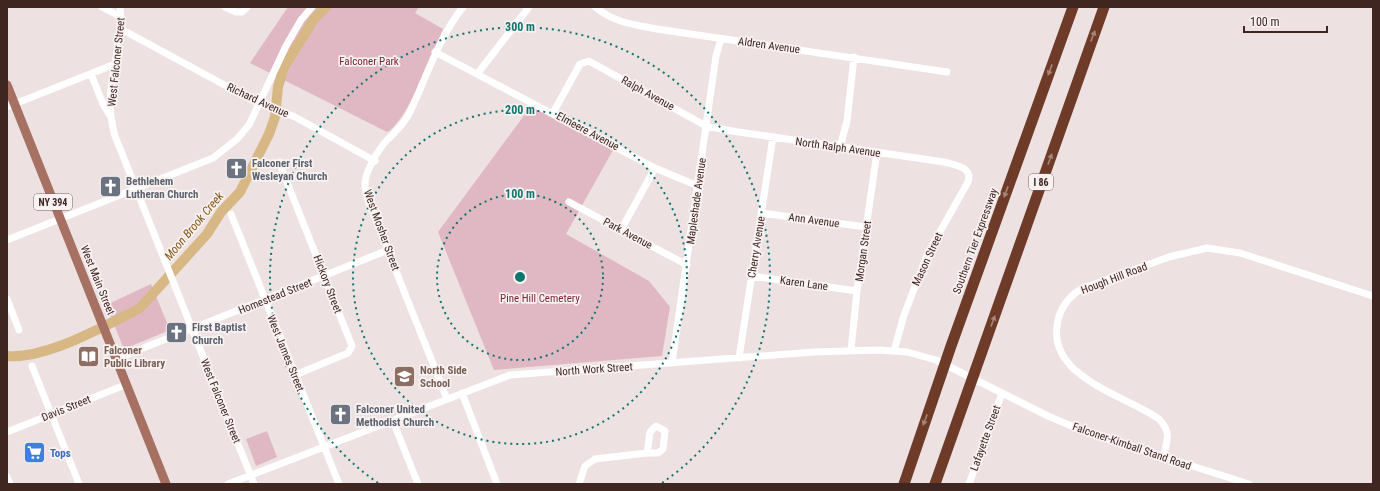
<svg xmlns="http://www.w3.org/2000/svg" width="1380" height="491" font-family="'Roboto Condensed',sans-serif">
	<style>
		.green { fill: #e0b8c3 }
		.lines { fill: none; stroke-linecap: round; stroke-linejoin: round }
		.river { stroke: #d7b884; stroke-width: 10 }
		.minor { stroke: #fff; stroke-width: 7 }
		.major { stroke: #a67062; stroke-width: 9 }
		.highway { stroke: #6e3b29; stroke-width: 11 }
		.oneway { fill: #a68479 }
		.ring { fill: none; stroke: #0f766e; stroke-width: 2; stroke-dasharray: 2 4 }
		.labels { text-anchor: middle; stroke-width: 3.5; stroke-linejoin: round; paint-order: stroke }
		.shield { fill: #f9f2f2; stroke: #77635f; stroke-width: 1 }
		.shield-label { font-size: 10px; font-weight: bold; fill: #3f2620 }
		.street-label { font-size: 11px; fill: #3f2620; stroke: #f9f2f2 }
		.park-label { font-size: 11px; fill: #7a2632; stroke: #f9f2f2 }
		.worship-label { font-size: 11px; font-weight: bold; fill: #5b616d; stroke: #f9f2f2; text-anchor: start }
		.education-label { font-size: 11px; font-weight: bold; fill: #785e54; stroke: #f9f2f2; text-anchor: start }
		.shop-label { font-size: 11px; font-weight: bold; fill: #366cbe; stroke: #f9f2f2; text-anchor: start }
		.water-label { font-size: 12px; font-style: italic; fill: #815915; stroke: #f9f2f2 }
		.centre { fill: #0f766e; stroke: #f9f2f2; stroke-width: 2 }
		.ring-label { font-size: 12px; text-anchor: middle; font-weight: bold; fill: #0f766e; stroke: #f9f2f2; stroke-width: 3.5; stroke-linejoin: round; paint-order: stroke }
	</style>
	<rect width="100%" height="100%" fill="#ede1e1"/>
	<path class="green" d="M288,7H419L415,13L443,29C434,50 406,124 387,132L250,63Z
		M531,106L613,150L566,234L649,281L670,307L662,356L494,370L438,232Z
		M151,284L170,330L124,349L106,305Z
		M267,431L277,457L256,466L246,439Z"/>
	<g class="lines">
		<path class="river" d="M7,356C45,359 96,330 131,313L140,308L207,234L221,212L240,192L269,134L275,117L278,87L284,67L314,19L326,7"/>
		<path class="minor" d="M102,7L121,17
			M120,7C123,39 111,70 110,102C110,114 112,125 115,136L254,484
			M225,7L236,12H242L247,7
			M595,7C615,23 632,24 657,29L947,72
			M121,29L254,101L295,117L375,161
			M435,52L655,168L698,186
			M478,73L529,7
			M91,74L103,104L111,117
			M7,107L115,64
			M553,113L580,64L589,61L706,126L732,131L944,162C955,165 973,167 968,182L928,253L904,315L894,351
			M840,147L847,121L854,57
			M279,162L352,346L348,353L295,375
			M569,202L687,265
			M761,213L866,227
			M231,214L339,484
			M621,230L655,168
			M7,240L213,158L237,139L249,125L286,46L301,20L312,7
			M751,276L857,291
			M7,299L19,330
			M851,350L857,291L877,152
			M739,358L773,137
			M116,359L388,250
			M672,363L716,56L721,39
			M32,366L79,484
			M462,393L497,484
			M447,399C425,343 402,288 381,232C376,219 364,196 365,183C366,170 378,150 387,140C396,131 404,124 410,112C427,76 438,39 463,7
			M393,421L418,484
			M656,426L665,431L663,449L658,453H647L650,432Z
			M7,432L125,385
			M1163,458C1167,440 1172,433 1159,419C1125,395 1050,378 1057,326C1059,309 1067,298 1081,289L1169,257L1207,248L1240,253L1373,296
			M7,477L10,484
			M228,484L510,375L814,352L879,350L907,352L936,360L1048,416L1088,433L1249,484
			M579,484L585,466L595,459L647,453
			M969,484L1002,393"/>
		<path class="major" d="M7,85L166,484"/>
		<path class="highway" d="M904,484L951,346L1073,7
			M935,484L1104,7"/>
	</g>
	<defs><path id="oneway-solid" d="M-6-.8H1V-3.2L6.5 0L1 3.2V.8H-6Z"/></defs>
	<g class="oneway">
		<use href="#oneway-solid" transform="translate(1093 36) rotate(-69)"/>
		<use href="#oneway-solid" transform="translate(1050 70) rotate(110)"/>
		<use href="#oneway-solid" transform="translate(1050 159) rotate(-70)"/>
		<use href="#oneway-solid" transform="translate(1006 192) rotate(110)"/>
		<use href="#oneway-solid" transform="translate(993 321) rotate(-70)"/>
		<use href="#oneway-solid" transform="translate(925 420) rotate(111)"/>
	</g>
	<g class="ring">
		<circle cx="520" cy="277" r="83"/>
		<circle cx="520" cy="277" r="167"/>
		<path d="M378 483A250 250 0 1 1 662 483"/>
	</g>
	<defs>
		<symbol id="church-square" viewBox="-11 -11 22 22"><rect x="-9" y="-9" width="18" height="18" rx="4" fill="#6b7280" stroke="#f9f2f2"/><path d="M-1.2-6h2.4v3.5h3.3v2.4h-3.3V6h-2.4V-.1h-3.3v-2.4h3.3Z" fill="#fff"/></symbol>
		<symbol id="library-square" viewBox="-11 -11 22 22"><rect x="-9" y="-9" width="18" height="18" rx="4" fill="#8d6e63" stroke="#f9f2f2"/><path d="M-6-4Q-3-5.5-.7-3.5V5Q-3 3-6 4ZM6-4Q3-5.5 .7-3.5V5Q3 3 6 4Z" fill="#fff"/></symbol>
		<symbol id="school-square" viewBox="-11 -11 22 22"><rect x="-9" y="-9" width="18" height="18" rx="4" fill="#8d6e63" stroke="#f9f2f2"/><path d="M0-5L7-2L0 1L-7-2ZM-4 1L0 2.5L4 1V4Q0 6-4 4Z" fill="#fff"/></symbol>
		<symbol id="supermarket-square" viewBox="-11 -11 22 22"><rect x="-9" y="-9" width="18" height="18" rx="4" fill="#3f7fe0" stroke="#f9f2f2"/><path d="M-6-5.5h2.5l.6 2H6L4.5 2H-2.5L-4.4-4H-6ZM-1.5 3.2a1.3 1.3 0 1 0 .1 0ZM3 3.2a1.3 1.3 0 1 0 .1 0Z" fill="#fff"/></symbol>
	</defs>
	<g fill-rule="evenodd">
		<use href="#church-square" x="224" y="156" width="25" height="25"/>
		<use href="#church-square" x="98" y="174" width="25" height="25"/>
		<use href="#church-square" x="164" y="320" width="25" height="25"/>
		<use href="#library-square" x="76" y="344" width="25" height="25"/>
		<use href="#school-square" x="392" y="364" width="25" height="25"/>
		<use href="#church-square" x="328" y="402" width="25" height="25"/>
		<use href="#supermarket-square" x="22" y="440" width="25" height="25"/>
	</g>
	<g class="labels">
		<g class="shield">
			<rect x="1029" y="174" width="24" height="16" rx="3"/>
			<rect x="34" y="194" width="38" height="16" rx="3"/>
		</g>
		<g class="shield-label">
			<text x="1041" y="186">I 86</text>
			<text x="53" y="206">NY 394</text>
		</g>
		<g class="street-label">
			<text transform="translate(769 45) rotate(8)" y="4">Aldren Avenue</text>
			<text transform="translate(116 62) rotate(-84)" y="4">West Falconer Street</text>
			<text transform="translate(648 93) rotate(29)" y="4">Ralph Avenue</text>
			<text transform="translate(258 100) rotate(25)" y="4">Richard Avenue</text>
			<text transform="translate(588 131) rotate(28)" y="4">Elmeere Avenue</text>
			<text transform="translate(838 147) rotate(8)" y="4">North Ralph Avenue</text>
			<text transform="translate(696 201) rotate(-82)" y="4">Mapleshade Avenue</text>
			<text transform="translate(814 220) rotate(8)" y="4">Ann Avenue</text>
			<text transform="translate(382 230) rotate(70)" y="4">West Mosher Street</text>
			<text transform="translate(628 233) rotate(28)" y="4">Park Avenue</text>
			<text transform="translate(975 241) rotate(-70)" y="4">Southern Tier Expressway</text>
			<text transform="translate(756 247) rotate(-81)" y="4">Cherry Avenue</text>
			<text transform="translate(863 251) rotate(-82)" y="4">Morgan Street</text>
			<text transform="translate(927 259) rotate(-65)" y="4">Mason Street</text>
			<text transform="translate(1114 278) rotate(-21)" y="4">Hough Hill Road</text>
			<text transform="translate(98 280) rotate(68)" y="4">West Main Street</text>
			<text transform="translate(804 283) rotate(8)" y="4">Karen Lane</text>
			<text transform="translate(328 284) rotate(69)" y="4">Hickory Street</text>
			<text transform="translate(275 296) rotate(-22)" y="4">Homestead Street</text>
			<text transform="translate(286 353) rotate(68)" y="4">West James Street</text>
			<text transform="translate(594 369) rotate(-4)" y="4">North Work Street</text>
			<text transform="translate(221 401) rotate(68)" y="4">West Falconer Street</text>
			<text transform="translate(66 408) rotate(-22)" y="4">Davis Street</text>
			<text transform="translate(985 438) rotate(-70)" y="4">Lafayette Street</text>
			<text transform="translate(1132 446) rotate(19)" y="4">Falconer-Kimball Stand Road</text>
		</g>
		<g class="park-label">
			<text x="369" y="65">Falconer Park</text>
			<text x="540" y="302">Pine Hill Cemetery</text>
		</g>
		<g class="worship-label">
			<text x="252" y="167">Falconer First<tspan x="252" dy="13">Wesleyan Church</tspan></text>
			<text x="126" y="185">Bethlehem<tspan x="126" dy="13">Lutheran Church</tspan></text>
			<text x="192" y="331">First Baptist<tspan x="192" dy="13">Church</tspan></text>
			<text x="356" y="413">Falconer United<tspan x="356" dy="13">Methodist Church</tspan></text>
		</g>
		<g class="education-label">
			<text x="104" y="354">Falconer<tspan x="104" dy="13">Public Library</tspan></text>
			<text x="420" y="374">North Side<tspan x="420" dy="13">School</tspan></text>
		</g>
		<g class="shop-label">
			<text x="50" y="457">Tops</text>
		</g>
		<g class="water-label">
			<text transform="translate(194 226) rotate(-50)" y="4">Moon Brook Creek</text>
		</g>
	</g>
	<circle cx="520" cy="277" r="6" class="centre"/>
	<g class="ring-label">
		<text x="520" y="31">300 m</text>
		<text x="520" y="114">200 m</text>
		<text x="520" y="198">100 m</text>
	</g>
	<rect width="1380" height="491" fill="none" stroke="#3f2620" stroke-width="16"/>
	<path d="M1244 26v6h83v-6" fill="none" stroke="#3f2620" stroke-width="2"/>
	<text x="1250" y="26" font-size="12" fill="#3f2620" stroke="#f9f2f2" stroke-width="3" paint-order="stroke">100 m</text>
</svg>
